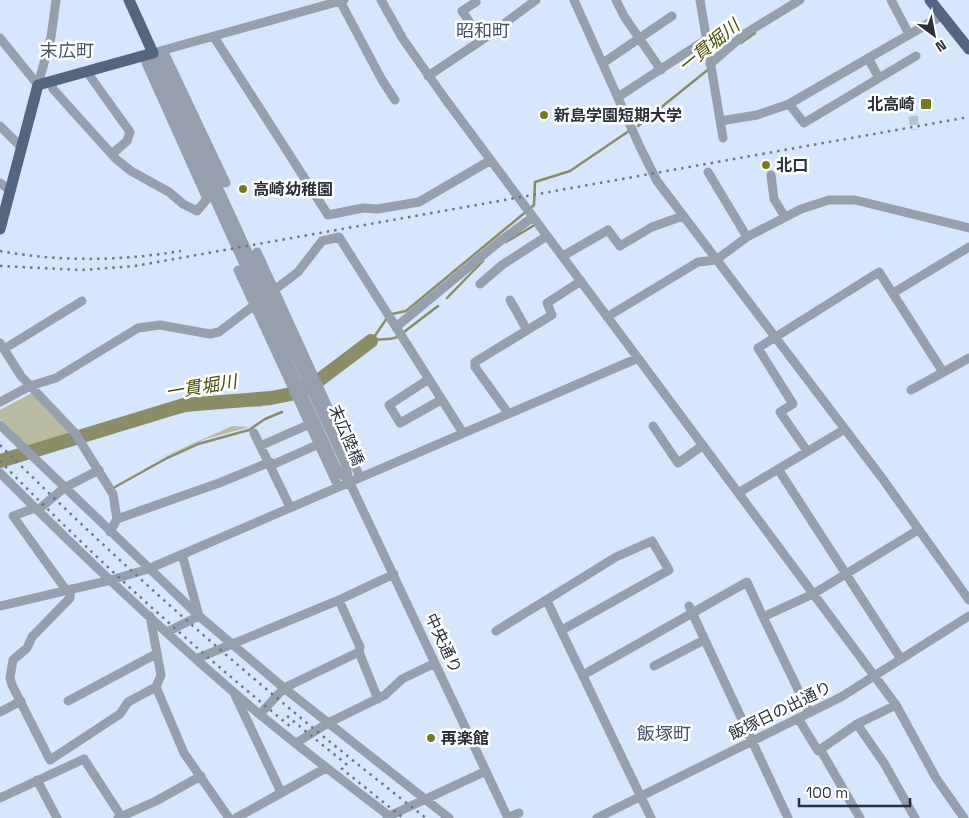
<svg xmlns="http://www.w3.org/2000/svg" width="969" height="818" font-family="'Space Grotesk','Noto Sans JP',sans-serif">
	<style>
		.green { fill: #b8bba0 }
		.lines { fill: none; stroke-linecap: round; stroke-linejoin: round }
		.stream { stroke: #8a8d67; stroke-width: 2.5 }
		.river { stroke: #8a8d67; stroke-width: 14 }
		.minor-tunnel { stroke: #b3c2d6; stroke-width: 9; stroke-dasharray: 9 4.5; stroke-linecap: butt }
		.minor { stroke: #959fae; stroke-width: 9 }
		.major { stroke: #546580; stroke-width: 11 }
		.rail { stroke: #6c7786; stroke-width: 2.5; stroke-dasharray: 2.5 5; stroke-linecap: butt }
		.poi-dot { fill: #757922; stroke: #fff; stroke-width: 2 }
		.labels { text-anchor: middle; stroke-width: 5; stroke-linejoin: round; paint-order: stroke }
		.poi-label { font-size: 16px; font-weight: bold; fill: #29303b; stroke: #fff; text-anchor: start }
		.street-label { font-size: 16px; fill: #29303b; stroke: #fff }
		.neighbourhood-label { font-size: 18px; fill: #43536b; stroke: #fff }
		.water-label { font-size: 18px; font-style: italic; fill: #4b4e0a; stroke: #fff }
	</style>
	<rect width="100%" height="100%" fill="#d6e6fd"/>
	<path class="green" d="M32,393L70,434L28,448L0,419V410Z
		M229,403L262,405V407C213,405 179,411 133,428L129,423L184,407Z
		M232,426L249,427L206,439L147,464Z"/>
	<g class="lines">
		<path class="stream" d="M741,43L755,33
			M638,126L710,68
			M506,242L533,226
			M447,298L483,261
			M392,314L406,311L534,205L535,182L570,171L629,131
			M404,332L438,306
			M372,340L387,318
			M371,341C380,337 390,342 399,336
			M115,487L167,458L198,444L249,430L265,419L282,412"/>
		<path class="river" d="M0,461L184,405L271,398L291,394L318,381L371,341"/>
		<path class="minor-tunnel" d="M913,116L915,130"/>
		<path class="minor" d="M381,0L403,39L446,100L896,705L936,778L964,818
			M475,0L476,2L462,11L482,40
			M574,0L640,147L657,181L882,478L969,600
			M616,0L624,16L661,70
			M700,0L723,138
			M891,0L909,34
			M340,1L382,80L395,100
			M214,37L328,215L363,208L377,209L419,202L491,160
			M0,38L38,85
			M163,50L226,183
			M153,53L159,58L346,466L349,481L508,818
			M153,53L151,60L337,469L348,480
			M153,53L344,0
			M868,58L879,78
			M603,63L672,16
			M710,64L746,33L800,0
			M87,72L130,132L127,141L112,154
			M428,76L482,40L536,0
			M51,82L53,89L116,159L131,171L169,192L183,204L197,211L207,199L146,63
			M38,85L51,37L56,0
			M618,97L707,39
			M789,104L804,123L916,56
			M720,121L757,115L789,104L943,15
			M0,126L21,147
			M708,172L747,237
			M771,175L774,199L785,217
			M0,183L11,191
			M257,252L360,477
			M563,256L608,230L620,246L652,227L683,216
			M238,270L338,486
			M480,284L502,265L547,236
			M893,293L969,247
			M510,300L527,330
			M607,317L698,262L716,260L747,237L801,209L829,200H855L969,228
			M396,327L499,242L533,217
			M0,343L21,376L75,433L113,494L117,519L110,532
			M4,349L82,301
			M429,379L389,405L400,423L441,400
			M911,390L969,358
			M0,402L30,386L56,378L138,328L160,325L210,334L219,332L298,272L322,241L339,237L463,433
			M508,413L475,367V362L552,315L547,303L581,281
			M0,425L199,616L284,688L449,818
			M653,426L678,463L702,446
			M254,433L290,507
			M260,446L310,424
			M807,451L780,412L793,404L758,348L879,272L943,372
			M272,465L319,444
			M778,469L901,659
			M0,473C83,556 168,637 258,713C302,749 347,784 392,818
			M738,493L845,429
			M35,508L13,516L66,590
			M38,510L64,488L99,470
			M117,519L219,483L270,462
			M71,589L70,598L32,637L27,648L13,660L10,678L12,685L50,760L120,714L128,702L156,687L161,675L150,616
			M547,601L651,818
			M0,606L111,580L148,569L636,359
			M689,606L788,818
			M763,617L809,712
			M496,631L616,557L652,541L669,570L562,630
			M167,632L199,616L182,554
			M359,652L378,699
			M196,659L339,600L394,574
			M654,666L704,640
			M583,675L747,582L763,617L813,594L918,530
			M156,687L184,753L229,818
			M235,695L281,792
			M68,701L156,654
			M0,712L21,701
			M260,714L284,688L359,652L360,647L339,600
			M798,718L818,751L857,724L896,705
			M857,724L884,763L915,818
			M296,743L328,723L385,695L402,679L435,663
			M820,749L860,818
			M37,780L57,818
			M0,798L84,759L121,816
			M387,817L486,771
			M118,818L156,801L201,776
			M236,818L326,768
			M507,818L519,813
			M597,818L841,697L969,616"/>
		<path class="major" d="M930,0L969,49
			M0,229L38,85L153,53L129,0"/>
		<path class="rail" d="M0,251C61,262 120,261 181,251
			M0,266L82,270L135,266L969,117
			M0,445C134,579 276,702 426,818
			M0,461C91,555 189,644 291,727
			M287,716L351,768
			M341,768L403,818"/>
	</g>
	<g class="poi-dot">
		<rect x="920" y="98" width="12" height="12" rx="2.5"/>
		<circle cx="544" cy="115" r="5"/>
		<circle cx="766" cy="165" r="5"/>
		<circle cx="243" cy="189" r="5"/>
		<circle cx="431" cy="738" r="5"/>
	</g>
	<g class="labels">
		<g class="poi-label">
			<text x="915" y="110" text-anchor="end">北高崎</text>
			<text x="554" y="121">新島学園短期大学</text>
			<text x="776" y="171">北口</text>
			<text x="253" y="195">高崎幼稚園</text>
			<text x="441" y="744">再楽館</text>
		</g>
		<g class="street-label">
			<text transform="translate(347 435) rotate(67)" y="6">末広陸橋</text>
			<text transform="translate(444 643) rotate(65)" y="6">中央通り</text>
			<text transform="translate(780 710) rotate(-26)" y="6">飯塚日の出通り</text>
		</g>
		<g class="neighbourhood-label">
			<text x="483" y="37">昭和町</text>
			<text x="67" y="57">末広町</text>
			<text x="664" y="740">飯塚町</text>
		</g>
		<g class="water-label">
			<text transform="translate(709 46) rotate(-39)" y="6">一貫堀川</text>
			<text transform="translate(201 387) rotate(-9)" y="6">一貫堀川</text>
		</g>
	</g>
	<g transform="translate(934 35) rotate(148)" stroke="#ffffff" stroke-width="4" paint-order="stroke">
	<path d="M0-4L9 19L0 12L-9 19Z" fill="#29303b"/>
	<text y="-8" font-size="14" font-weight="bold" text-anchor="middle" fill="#29303b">N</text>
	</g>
	<path d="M799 798v8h111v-8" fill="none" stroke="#29303b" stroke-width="2.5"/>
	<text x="806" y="798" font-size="15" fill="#29303b" stroke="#ffffff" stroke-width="4" paint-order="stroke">100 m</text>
</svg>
